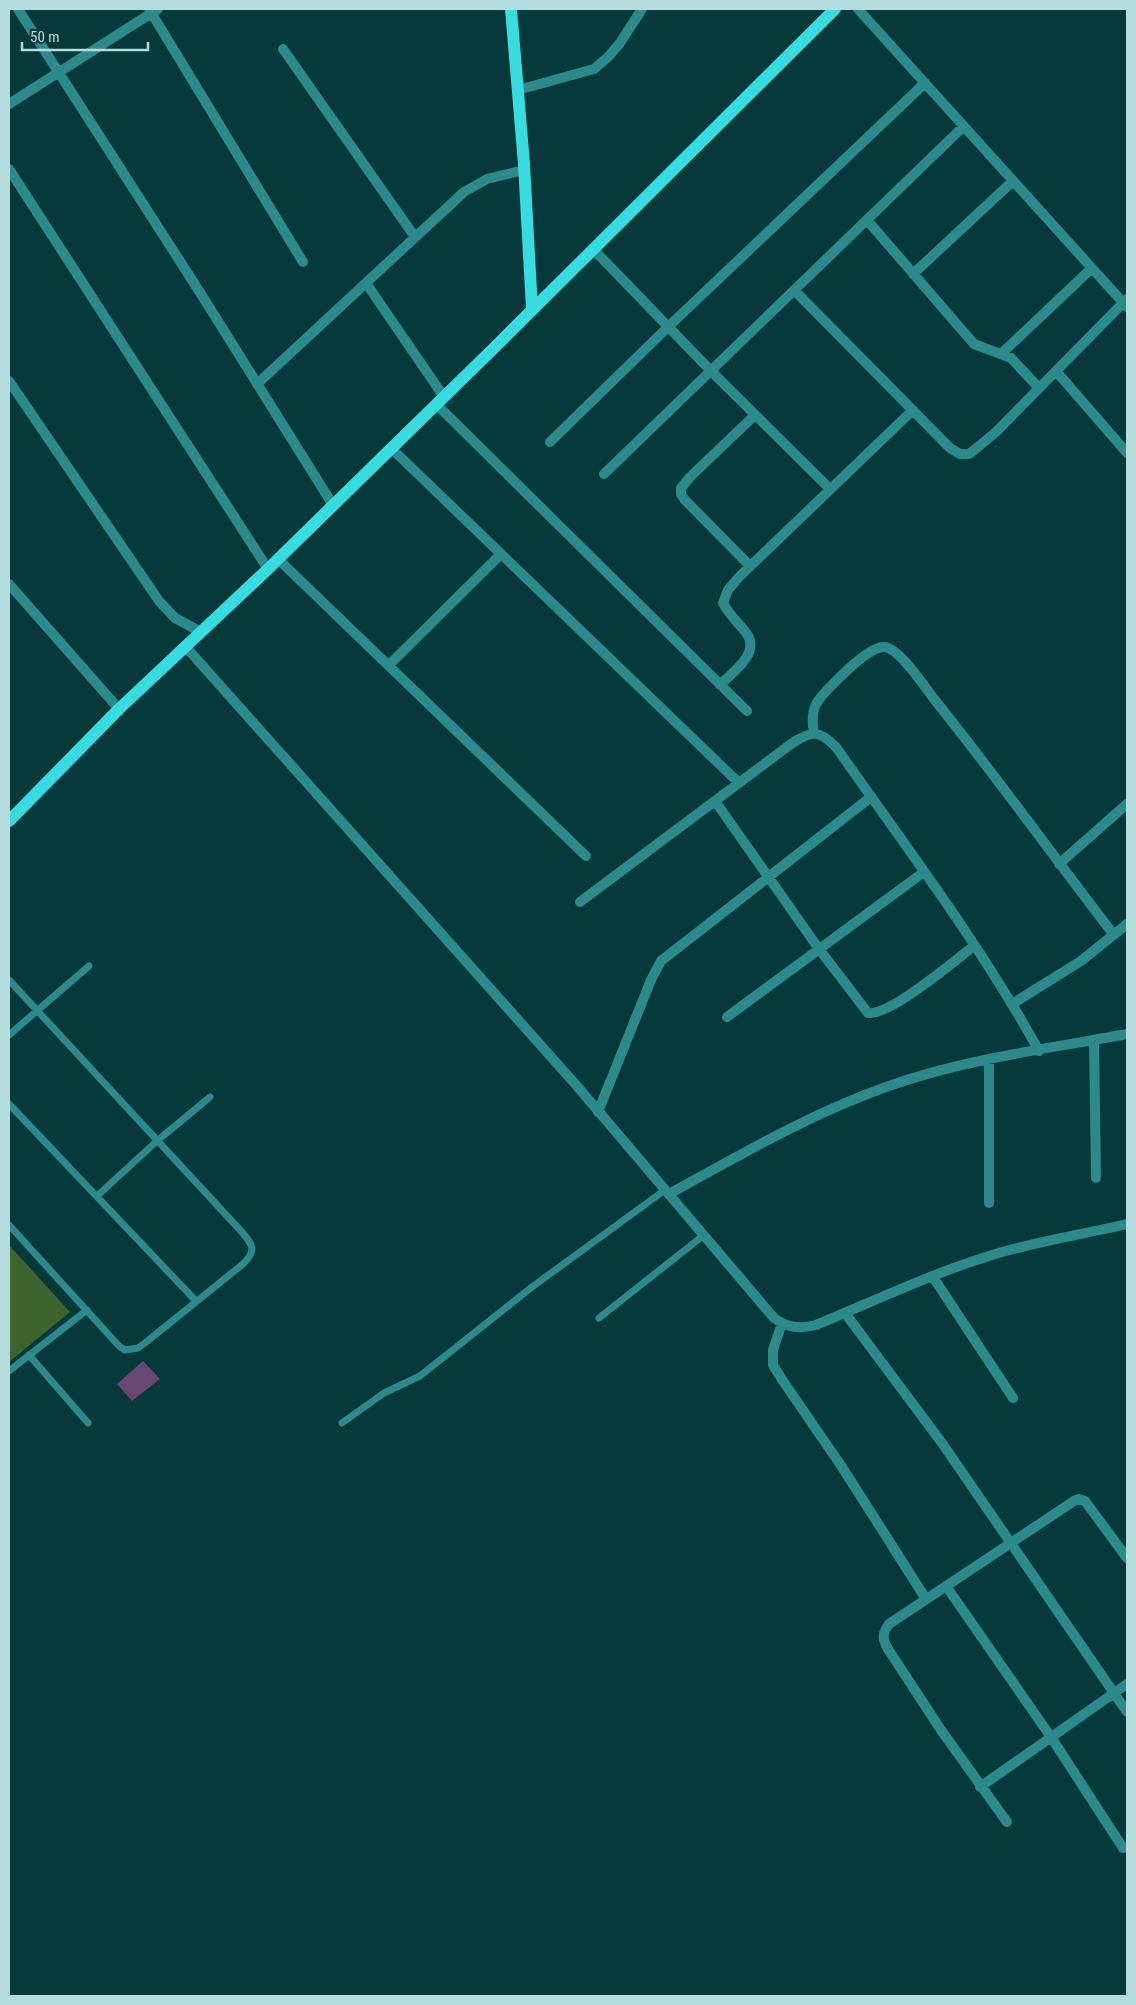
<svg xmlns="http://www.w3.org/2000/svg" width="1136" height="2005" font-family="'Roboto Condensed',sans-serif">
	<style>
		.green { fill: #3d642f }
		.building { fill: #694774 }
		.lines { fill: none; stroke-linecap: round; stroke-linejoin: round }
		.lane { stroke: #2c898c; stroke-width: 7 }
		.street { stroke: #2c898c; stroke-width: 10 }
		.primary { stroke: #38dbe0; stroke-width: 12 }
	</style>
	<rect width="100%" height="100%" fill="#06393a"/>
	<path class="green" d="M9,1245L70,1312L9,1362Z"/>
	<path class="building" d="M143,1361L160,1379L132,1401L117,1384Z"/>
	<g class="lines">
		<path class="lane" d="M9,980L241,1231C253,1245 257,1250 243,1264L145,1343L138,1348L125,1350L119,1346L9,1225
			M9,1035L89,966
			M9,1104L196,1301
			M97,1196L157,1141L210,1097
			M599,1318L704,1235
			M29,1355L88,1423
			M9,1371L87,1310
			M342,1423L384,1393L420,1376L532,1287L665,1190"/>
		<path class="street" d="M18,9L201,294L333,505
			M149,9L303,262
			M858,9L1127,307
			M283,49L415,237
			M518,90L594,69L609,56L620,43L642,9
			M9,104L158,9
			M9,169L268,569
			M867,220L974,344L1011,358L1039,388
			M593,249L711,371L830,489
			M913,274L1013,181
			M366,283L444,397
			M794,290L950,448L960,454H969L978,447L996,432L1127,299
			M1001,354L1092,268
			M1056,371L1127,453
			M9,381L159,601L175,618L201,632
			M257,384L464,192L487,179L524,170
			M436,404L747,711
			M550,442L668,327L925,83
			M391,448L739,783
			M604,474L964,126
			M278,559L586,856
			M750,566L685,500L681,494V488L690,477L755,415
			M9,584L119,709
			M185,646L577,1086L774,1318C788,1328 799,1329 816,1325C872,1302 928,1275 986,1257C1032,1242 1080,1235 1127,1224
			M389,665L501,554
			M720,685C733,672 760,654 747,634C739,623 729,615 723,603L728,590L739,577L913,410
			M814,733C809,706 818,699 836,681C846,671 871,646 885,647C900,649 925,687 934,699C996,776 1054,857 1114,935
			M715,801L819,949L868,1013C890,1016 954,961 974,946
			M1059,864L1127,804
			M580,902L791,744C812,730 819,730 836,747C906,847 980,944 1039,1051
			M1012,1004L1081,961L1127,924
			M727,1017L924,872
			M1094,1040L1096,1178
			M598,1112L651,980L661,961L871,797
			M669,1194C740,1155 810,1114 886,1087C964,1059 1047,1049 1127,1034
			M989,1203V1060
			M933,1277L1013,1398
			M845,1313L942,1443L1127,1712
			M782,1323L773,1350V1365L783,1381L842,1467L926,1599
			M946,1586L1051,1737L1123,1848
			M980,1787L1127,1684
			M1007,1822L941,1730L888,1649C882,1638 882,1634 889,1624L1074,1501L1079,1499L1085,1501L1127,1558"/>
		<path class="primary" d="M511,9L524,164L532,309
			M9,821L119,709L268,569L496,346L835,9"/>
	</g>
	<rect width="1136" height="2005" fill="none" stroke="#b5ddde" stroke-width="20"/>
	<path d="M22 42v8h126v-8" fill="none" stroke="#b5ddde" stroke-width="2.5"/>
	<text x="30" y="42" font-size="15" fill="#b5ddde" stroke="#06393a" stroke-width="4" paint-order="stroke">50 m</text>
</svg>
